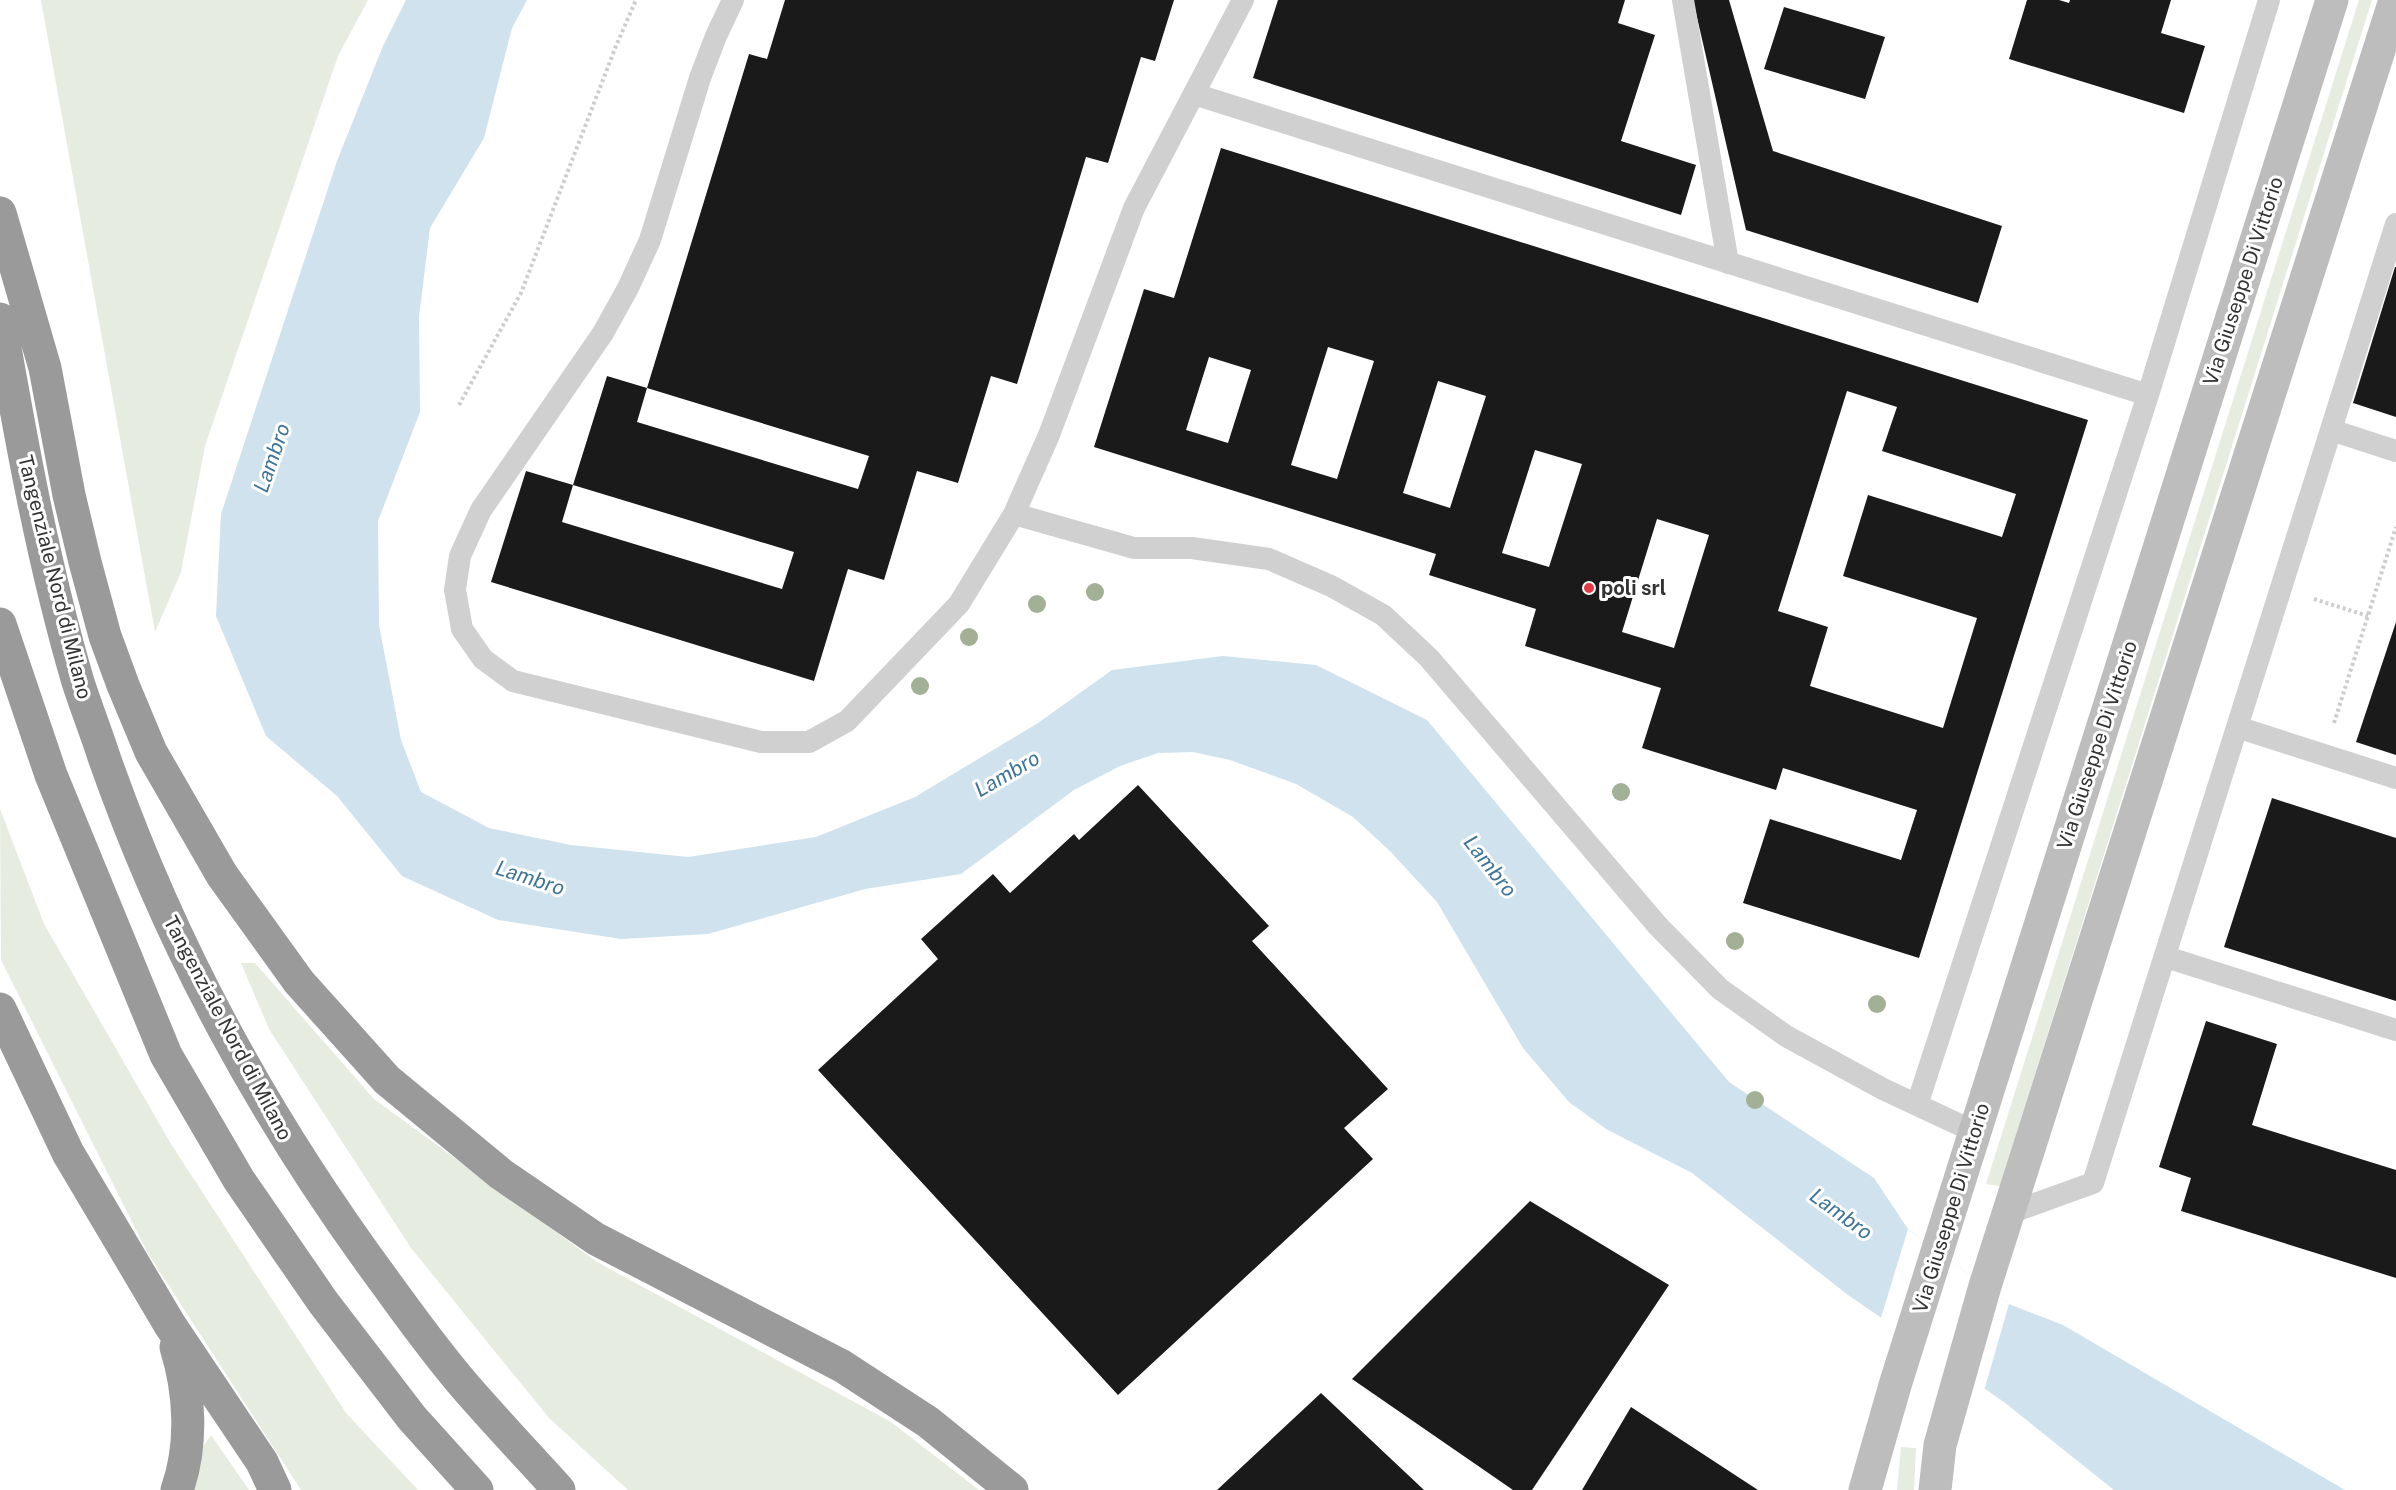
<svg xmlns="http://www.w3.org/2000/svg" width="2396" height="1490" font-family="'Public Sans',sans-serif">
	<style>
		.green { fill: #e6ecdf }
		.water { fill: #cfe2ee }
		.pier { fill: #fff }
		.building { fill: #1a1a1a; fill-rule: evenodd }
		.lines { fill: none; stroke-linecap: round; stroke-linejoin: round }
		.path { stroke: #cdcdcd; stroke-width: 4; stroke-dasharray: 3 3; stroke-linecap: butt }
		.lane { stroke: #d0d0d0; stroke-width: 22 }
		.secondary { stroke: #bdbdbd; stroke-width: 33 }
		.highway { stroke: #9a9a9a; stroke-width: 33 }
		.tree { fill: #a2b095 }
		.poi-dot { fill: #e63946; stroke: #fff; stroke-width: 2 }
		.labels { text-anchor: middle; stroke-width: 6; stroke-linejoin: round; paint-order: stroke }
		.street-label { font-size: 20px; fill: #333; stroke: #fff }
		.poi-label { font-size: 20px; font-weight: bold; fill: #333; stroke: #fff; text-anchor: start }
		.water-label { font-size: 21px; font-style: italic; fill: #3f7597; stroke: #fff }
	</style>
	<rect width="100%" height="100%" fill="#fff"/>
	<path class="green" d="M41,0H368L338,56L205,446L181,572L155,632Z
		M2359,0H2372L2000,1186L1986,1184Z
		M0,809L44,924L171,1144L346,1413L418,1490H301L147,1252L1,960Z
		M241,963H255L374,1099L597,1262L891,1422L979,1490H628L549,1418L411,1248L269,1029Z
		M211,1435L249,1490H191L198,1454Z
		M1901,1447L1916,1448L1914,1490H1897Z"/>
	<path class="water" d="M406,0H527L512,28L484,138L430,228L419,317L420,412L378,521L379,625L401,740L421,792L489,828L571,845L688,857L816,837L915,797L1038,723L1112,670L1223,656L1316,665L1427,720L1729,1082L1874,1178L1908,1229L2009,1304L2063,1325L2345,1490H2114L2004,1402L1848,1295L1692,1173L1606,1129L1569,1102L1523,1048L1437,902L1390,851L1353,817L1296,784L1230,760L1193,752L1158,753L1120,766L1074,790L961,874L865,889L708,934L621,939L498,920L402,876L337,796L266,736L216,616L221,514L337,161L383,46Z"/>
	<path class="pier" d="M1908,1229L2009,1304L1984,1391L1880,1321Z"/>
	<path class="building" d="M785,0H1174L1155,61L1141,57L1108,163L1086,157L1017,384L991,376L958,483L917,471L884,580L848,569L814,681L491,582L526,471L573,485L562,522L782,589L794,552L573,485L607,376L647,388L637,422L858,489L869,456L647,388L749,54L767,59Z
		M1278,0H1625L1618,23L1655,35L1621,141L1696,165L1681,215L1253,78Z
		M1693,0H1729L1773,151L2002,226L1978,303L1746,230Z
		M2027,0H2059L2069,3L2070,0H2171L2161,33L2205,46L2184,113L2009,59Z
		M1784,7L1885,37L1865,99L1764,69Z
		M1221,148L2088,420L1919,958L1743,903L1770,819L1901,860L1917,810L1783,768L1776,790L1642,748L1661,688L1525,646L1536,609L1429,575L1436,554L1094,447L1144,289L1174,298ZM1328,347L1374,361L1337,479L1291,465ZM1209,357L1251,370L1228,443L1186,430ZM1438,381L1486,396L1450,508L1403,493ZM1847,391L1897,407L1882,451L2016,494L2002,537L1868,495L1843,576L1977,618L1943,728L1810,686L1828,627L1778,611ZM1535,450L1582,464L1549,567L1502,553ZM1657,519L1709,535L1674,648L1622,632Z
		M2395,267H2396V417L2353,403Z
		M2396,622V755L2356,742Z
		M1138,785L1269,926L1252,941L1388,1089L1344,1128L1373,1159L1118,1395L818,1070L938,959L921,939L993,874L1010,893L1074,834L1079,840Z
		M2272,798L2396,838V1001L2224,947Z
		M2206,1021L2277,1044L2252,1125L2396,1170V1278L2181,1211L2191,1178L2159,1167Z
		M1530,1201L1669,1285L1532,1490H1513L1352,1379Z
		M1321,1393L1424,1490H1217Z
		M1631,1407L1758,1490H1582Z"/>
	<g class="lines">
		<path class="path" d="M459,405L521,293L616,46L636,0
			M2314,599L2368,616
			M2334,723L2396,527"/>
		<path class="lane" d="M733,0L716,36L700,78L650,240L628,288L603,333L481,510L460,556L455,590L462,629L483,659L513,681L761,742H809L847,721L959,604L1014,514L1049,435L1134,208L1243,0
			M1683,0L1728,263
			M1194,94L2148,395
			M2331,430L2396,451
			M1014,514L1134,548H1192L1269,559L1331,586L1383,615L1429,658L1658,926L1720,989L1786,1036L1883,1089L1975,1132
			M2237,727L2396,778
			M2166,957L2396,1030
			M1917,1105L2148,395L2269,0
			M2007,1214L2093,1183L2396,224"/>
		<path class="secondary" d="M1865,1490L1896,1382L2332,0
			M1935,1490L1940,1445L1985,1286L2395,0"/>
		<path class="highway" d="M0,213L45,368L69,495L85,562L105,636L123,685L151,752L222,875L299,982L387,1080L501,1174L596,1239L842,1366L928,1422L1012,1490
			M0,319C21,440 43,563 78,682C86,707 96,732 104,757C171,948 264,1118 385,1282C412,1319 439,1357 470,1392C499,1425 529,1457 559,1490
			M0,624L51,775L166,1055L239,1180L323,1302L412,1418L477,1490
			M0,1009L68,1153L170,1325L262,1462L275,1490
			M176,1347C190,1392 193,1445 177,1490"/>
	</g>
	<g class="tree">
		<circle cx="1095" cy="592" r="9"/>
		<circle cx="1037" cy="604" r="9"/>
		<circle cx="969" cy="637" r="9"/>
		<circle cx="920" cy="686" r="9"/>
		<circle cx="1621" cy="792" r="9"/>
		<circle cx="1735" cy="941" r="9"/>
		<circle cx="1877" cy="1004" r="9"/>
		<circle cx="1755" cy="1100" r="9"/>
	</g>
	<circle class="poi-dot" cx="1589" cy="588" r="6"/>
	<g class="labels">
		<g class="street-label">
			<text transform="translate(2243 281) rotate(-72)" y="7">Via Giuseppe Di Vittorio</text>
			<text transform="translate(55 577) rotate(76)" y="7">Tangenziale Nord di Milano</text>
			<text transform="translate(2097 745) rotate(-72)" y="7">Via Giuseppe Di Vittorio</text>
			<text transform="translate(228 1028) rotate(62)" y="7">Tangenziale Nord di Milano</text>
			<text transform="translate(1951 1208) rotate(-73)" y="7">Via Giuseppe Di Vittorio</text>
		</g>
		<g class="poi-label">
			<text x="1601" y="595">poli srl</text>
		</g>
		<g class="water-label">
			<text transform="translate(272 458) rotate(-71)" y="7">Lambro</text>
			<text transform="translate(1007 774) rotate(-30)" y="7">Lambro</text>
			<text transform="translate(1490 866) rotate(52)" y="7">Lambro</text>
			<text transform="translate(530 878) rotate(18)" y="7">Lambro</text>
			<text transform="translate(1841 1214) rotate(36)" y="7">Lambro</text>
		</g>
	</g>
</svg>
